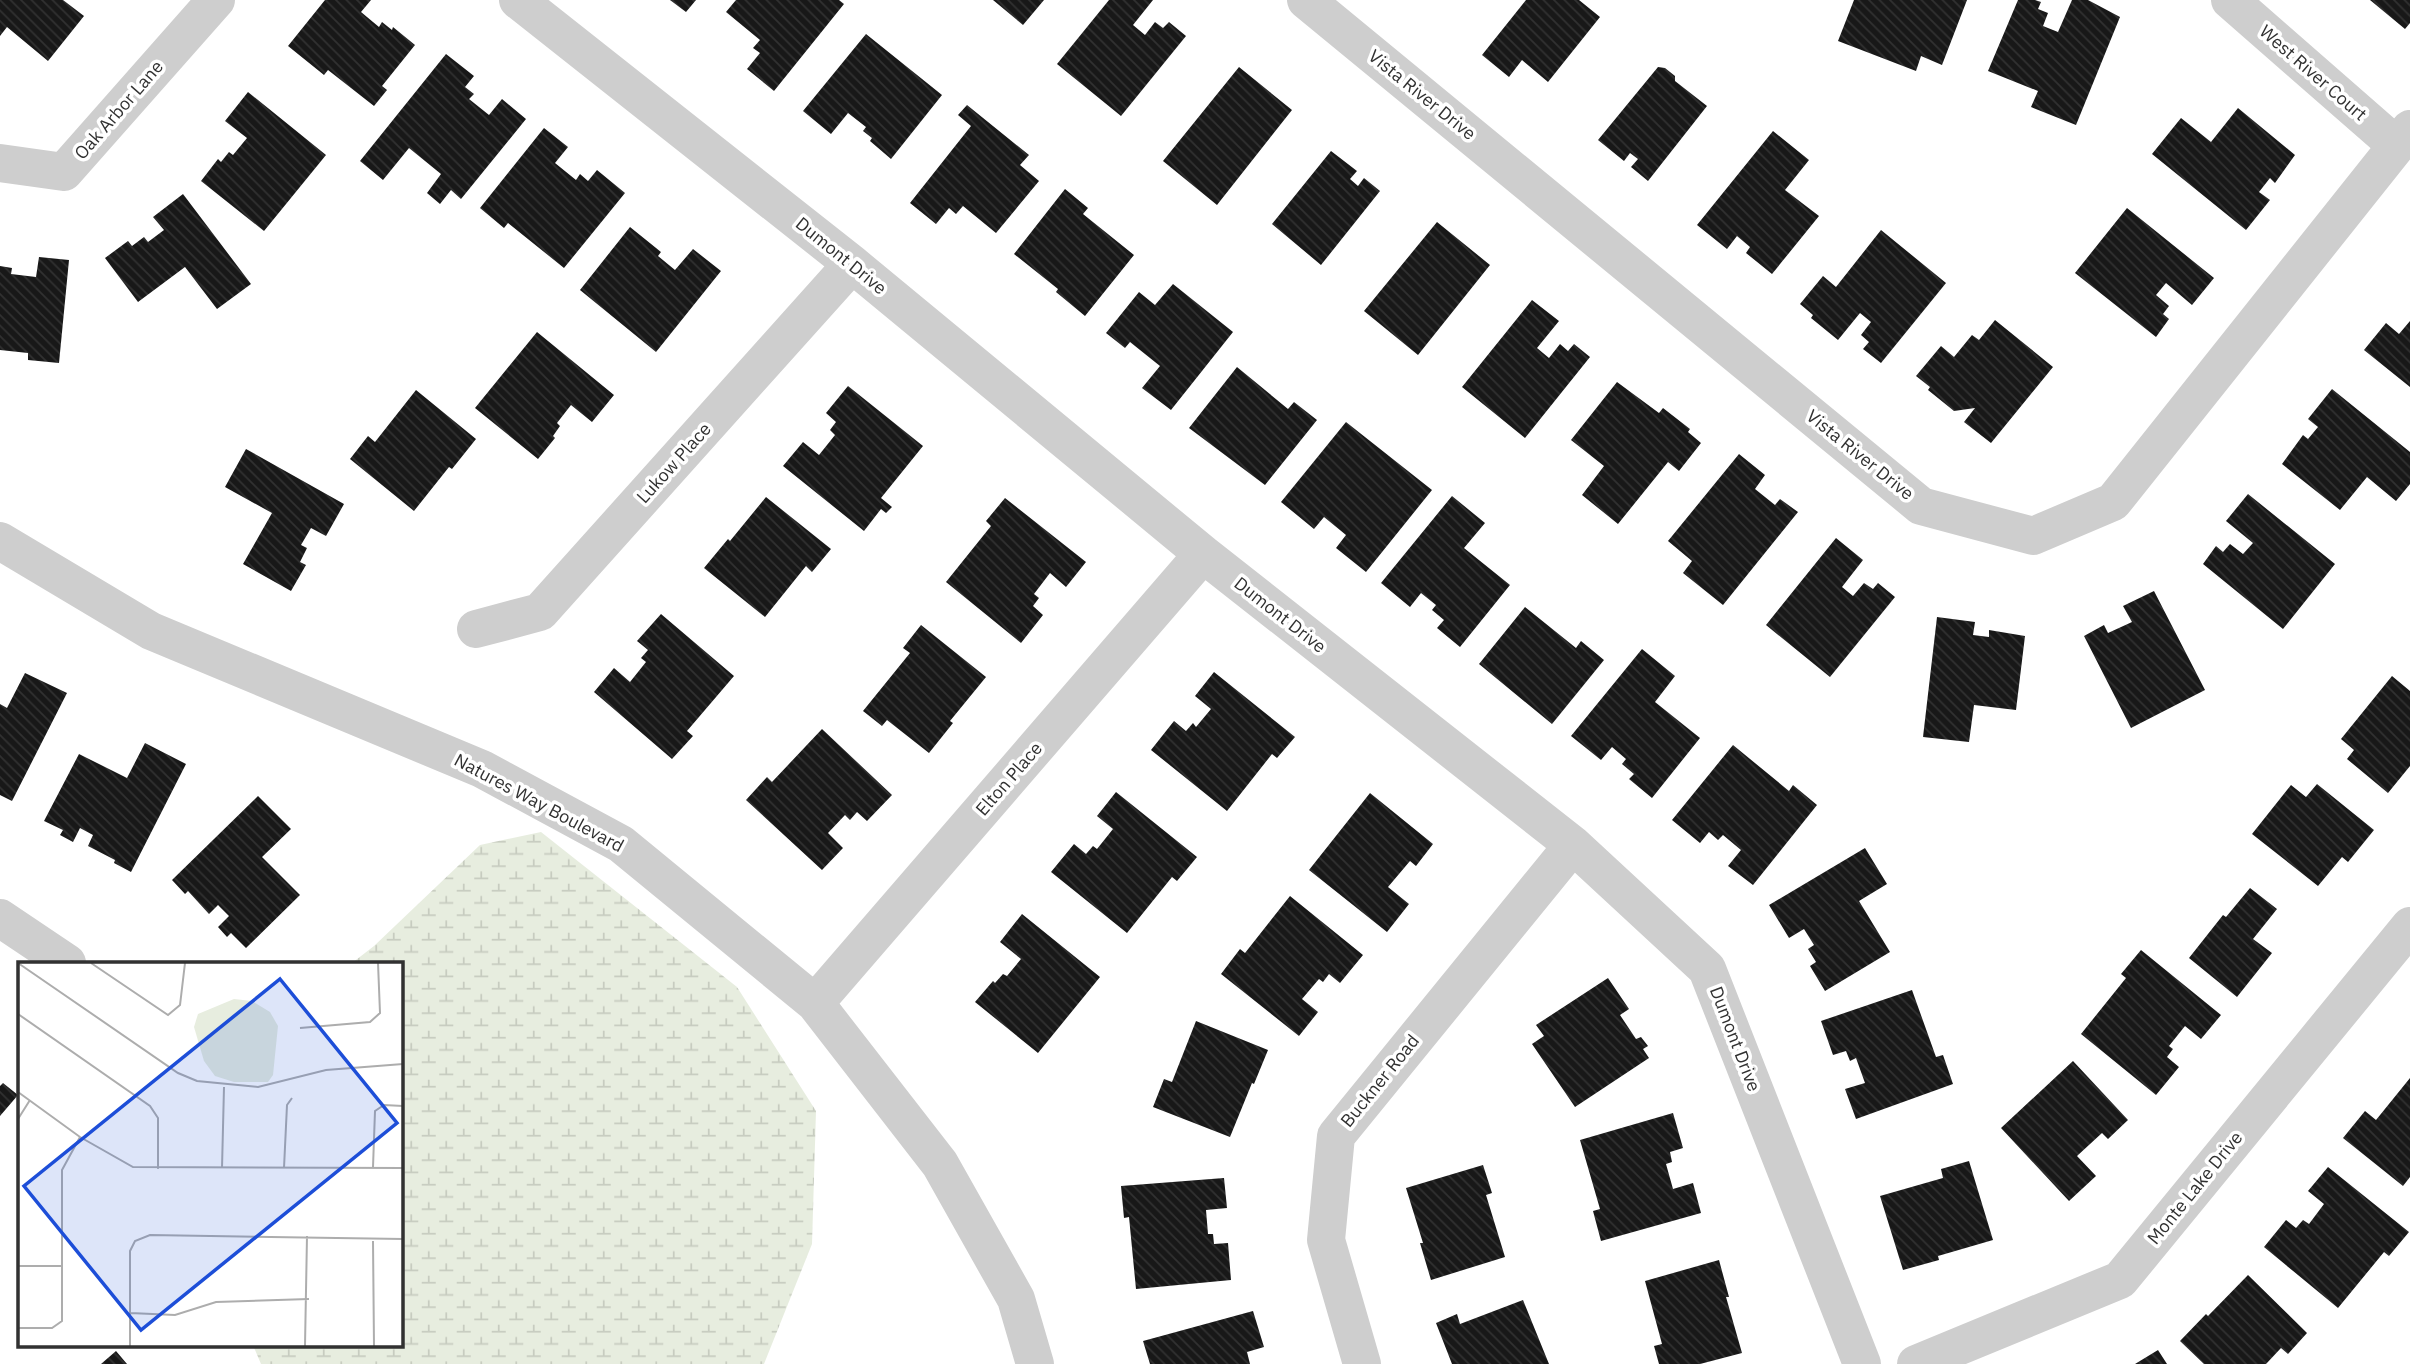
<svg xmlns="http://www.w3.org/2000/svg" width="2410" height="1364" font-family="'IBM Plex Sans',sans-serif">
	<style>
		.wetland { fill: url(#wetland-marsh) }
		.building { fill: url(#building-back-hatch) }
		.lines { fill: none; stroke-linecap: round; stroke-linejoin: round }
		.minor { stroke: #cecece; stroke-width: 38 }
		.labels { text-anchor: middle; stroke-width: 7; stroke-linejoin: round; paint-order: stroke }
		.street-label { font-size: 18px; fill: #313131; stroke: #fff }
		.inset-road { fill: none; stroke: #adadad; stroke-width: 2 }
		.view { fill: #1d4ed8; fill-opacity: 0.15; stroke: #1d4ed8; stroke-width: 3.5 }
		.inset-edge { fill: none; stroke: #313131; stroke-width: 3.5 }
	</style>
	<defs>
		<pattern id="wetland-marsh" width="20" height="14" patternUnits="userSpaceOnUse" patternTransform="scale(1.75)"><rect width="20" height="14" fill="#e7eddf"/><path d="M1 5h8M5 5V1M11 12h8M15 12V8" fill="none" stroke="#c7ccc0"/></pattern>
		<pattern id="building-back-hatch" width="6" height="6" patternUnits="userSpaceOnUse" patternTransform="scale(1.75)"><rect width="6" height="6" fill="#181818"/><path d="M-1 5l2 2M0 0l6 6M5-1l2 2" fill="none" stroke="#313131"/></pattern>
	</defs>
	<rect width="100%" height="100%" fill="#fff"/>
	<path class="wetland" d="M541,832L737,987L816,1111L812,1244L764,1364H261L253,1345H401V963H352L374,946L480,845Z"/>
	<path class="building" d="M0,0H63L84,16L48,61L7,27L0,36Z
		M325,0H371L361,12L379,27L382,22L392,30L393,27L415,45L382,86L387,90L374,106L328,70L324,75L288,46Z
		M670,0H696L686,12Z
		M736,0H839L844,4L774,91L747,69L760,53L753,48L760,40L726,12Z
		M993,0H1044L1023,25Z
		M1109,0H1153L1133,25L1145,35L1155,22L1163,28L1169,22L1186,36L1121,116L1057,64Z
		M1526,0H1579L1600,17L1548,82L1522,60L1509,77L1482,55Z
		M1854,0H1967L1942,65L1921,56L1916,71L1838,41Z
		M2018,0H2035L2041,2L2038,9L2048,13L2043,26L2058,32L2072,0H2088L2120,17L2076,125L2031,107L2038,91L1988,71Z
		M2370,0H2410V23L2405,29Z
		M866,34L942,95L891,159L870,141L872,138L863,131L866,127L848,113L831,134L803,111Z
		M446,54L474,76L465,87L474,94L469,99L489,115L502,99L526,119L461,199L451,190L440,204L427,193L441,174L409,148L383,180L360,161Z
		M1239,67L1292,110L1217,205L1163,161Z
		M1658,67L1665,68L1675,76V81L1707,106L1648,181L1631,167L1638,159L1630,153L1624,161L1598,140Z
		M248,92L326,155L264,231L201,181L218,159L221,162L229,152L233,155L247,138L225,121Z
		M967,105L1029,155L1020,165L1039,181L996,233L963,206L956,214L949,208L936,224L910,203L971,126L958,115Z
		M2238,108L2295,155L2275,183L2270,178L2259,192L2270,200L2246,230L2152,154L2181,118L2211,142Z
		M544,128L568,147L555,163L576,180L580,174L588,181L597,170L625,193L564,268L508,223L504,228L480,208Z
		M1773,131L1809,160L1785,190L1819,216L1772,274L1746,253L1750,247L1737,236L1727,249L1697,225Z
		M1331,151L1357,171L1350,179L1358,186L1364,178L1380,191L1321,265L1272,224Z
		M1065,189L1088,208L1083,214L1134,255L1085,316L1056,292L1058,289L1014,254Z
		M183,194L251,284L217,309L185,267L138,302L105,258L128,241L132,246L144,237L148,242L164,230L153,217Z
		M2127,208L2214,278L2192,305L2166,283L2156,295L2169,306L2163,314L2169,319L2156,337L2075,273Z
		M1437,222L1490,265L1418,355L1364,311Z
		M630,227L661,252L658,256L675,270L693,249L721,271L656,352L580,290Z
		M1881,230L1946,283L1881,363L1863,349L1869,342L1861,335L1871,322L1860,313L1838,340L1811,318L1813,315L1800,304L1823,276L1836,287Z
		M39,257L69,260L59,363L28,360V353L0,350V266L12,268L11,274L36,277Z
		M1173,284L1233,332L1171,410L1142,388L1160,366L1130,342L1125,348L1106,333L1139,292L1155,305Z
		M1532,300L1559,321L1537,348L1549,358L1560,344L1568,351L1574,344L1590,357L1525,438L1462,387Z
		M1995,320L2053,367L1991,443L1964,422L1975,408L1954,411L1928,390L1930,387L1916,376L1941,346L1954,357L1972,335L1979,340Z
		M2410,321V387L2364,350L2386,323L2399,334Z
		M537,332L614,395L592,422L571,405L557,423L560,426L553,436L555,438L538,459L475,408Z
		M1237,367L1288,409L1294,402L1317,420L1265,485L1189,428Z
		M1617,382L1659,413L1663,408L1690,429L1688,432L1701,443L1679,471L1668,462L1618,524L1582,495L1604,466L1571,440Z
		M848,386L923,446L881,498L892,507L886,513L881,509L864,531L783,466L803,442L819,455L835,435L830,430L836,422L826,413Z
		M2332,389L2410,452V484L2396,501L2367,477L2340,510L2282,464L2303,435L2308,439L2318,427L2308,419Z
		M416,390L476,439L452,469L449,467L414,511L350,459L368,436L375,442Z
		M1346,422L1432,490L1366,572L1336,548L1346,535L1324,517L1314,529L1281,502Z
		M246,449L344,504L326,536L311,528L301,545L307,548L300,562L306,565L291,591L243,564L272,513L225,487Z
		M1739,454L1765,475L1755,489L1775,505L1780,499L1798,512L1723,605L1683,573L1692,561L1668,541Z
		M2248,494L2335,564L2283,629L2203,564L2216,546L2223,552L2230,544L2243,554L2253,543L2226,521Z
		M1452,496L1485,523L1464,548L1510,585L1460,647L1437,628L1444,620L1432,610L1436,605L1421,593L1410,607L1381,583Z
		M766,497L831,549L812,572L806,566L765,617L704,568L728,539L730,541Z
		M1005,498L1086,562L1066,587L1050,573L1034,594L1039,598L1033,606L1043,615L1021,643L946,582L991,526L986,521Z
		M1836,538L1863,560L1842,587L1853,596L1864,583L1873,589L1878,583L1895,597L1830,677L1766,625Z
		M2154,591L2205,690L2131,728L2084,636L2104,625L2108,633L2132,622L2123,606Z
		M1525,607L1576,648L1581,641L1604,660L1552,724L1479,664Z
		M661,614L734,676L687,731L693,736L672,759L594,692L614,668L630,682L646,662L641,658L648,650L637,641Z
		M1937,617L1975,622L1973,635L1989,637V630L2025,636L2016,710L1974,705L1969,742L1923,737Z
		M921,625L986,677L950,721L953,723L929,753L887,720L882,726L863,711L910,653L903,648Z
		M1642,649L1675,676L1655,702L1700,738L1652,798L1629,779L1634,774L1622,764L1626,759L1612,747L1601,760L1571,736Z
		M1214,672L1295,737L1277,758L1272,754L1227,811L1151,750L1174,721L1186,731L1193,723L1196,727L1211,709L1195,696Z
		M25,673L67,693L12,801L0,795V704L7,708Z
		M2392,676L2410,691V766L2388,793L2347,759L2354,750L2341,739Z
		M822,729L892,795L867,821L857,812L850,820L845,815L828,833L843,848L822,870L746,800L767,777L772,782Z
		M145,743L186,764L131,872L114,863L115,860L88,846L93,835L80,828L73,842L60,835L63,830L44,821L79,754L127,778Z
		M1733,745L1789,791L1793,785L1817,805L1753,885L1728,866L1741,850L1723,835L1718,840L1709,832L1700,843L1672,820Z
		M2317,784L2374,830L2348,862L2342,857L2318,886L2252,834L2291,785L2306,797Z
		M1116,792L1197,857L1177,881L1172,877L1127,933L1051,872L1074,844L1086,854L1093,846L1097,849L1113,829L1097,816Z
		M1370,793L1433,844L1416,866L1410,861L1388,887L1409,904L1387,932L1309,870Z
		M258,796L291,829L262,857L300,895L246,948L231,933L227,937L218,927L229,916L218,905L209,914L188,891L185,894L172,880Z
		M1865,848L1887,884L1859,901L1890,952L1825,991L1810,966L1816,962L1808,949L1814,945L1804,929L1789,938L1769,905Z
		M2250,888L2277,909L2253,939L2272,953L2237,997L2189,958L2223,915L2226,917Z
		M1290,896L1363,955L1340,983L1329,974L1323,982L1319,979L1302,999L1318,1012L1299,1036L1221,974L1240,949L1245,953Z
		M1022,914L1100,977L1038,1053L975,1002L993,981L995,983L1003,974L1007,976L1021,959L1000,942Z
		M2141,950L2221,1015L2201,1039L2185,1026L2169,1046L2173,1049L2167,1057L2179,1067L2156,1095L2081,1034L2126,978L2121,974Z
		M1608,978L1629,1009L1620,1015L1636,1039L1641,1037L1648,1046L1643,1049L1649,1058L1575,1107L1532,1044L1544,1036L1536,1025Z
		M1912,990L1936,1057L1943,1055L1953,1084L1856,1119L1845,1089L1865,1083L1856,1058L1850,1061L1846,1051L1833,1055L1821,1021Z
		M1196,1021L1268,1050L1254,1084L1252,1083L1230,1137L1153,1107L1164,1079L1172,1082Z
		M2073,1061L2128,1120L2108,1139L2102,1133L2077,1156L2096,1176L2069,1201L2001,1128Z
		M2410,1078V1177L2403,1186L2343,1138L2365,1111L2376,1120Z
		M3,1083L18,1095L0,1116V1086Z
		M1673,1113L1683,1148L1670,1152L1672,1162L1666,1164L1673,1189L1693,1183L1701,1213L1601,1241L1593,1211L1600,1209L1580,1140Z
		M1969,1161L1993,1240L1938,1256L1939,1260L1903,1270L1880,1196L1943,1178L1941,1169Z
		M1483,1165L1492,1193L1486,1195L1505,1257L1431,1280L1420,1243H1423L1406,1188Z
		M2328,1167L2409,1232L2389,1256L2384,1252L2338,1308L2264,1247L2286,1220L2296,1228L2303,1220L2309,1224L2324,1204L2308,1191Z
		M1224,1178L1227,1208L1206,1210L1208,1234H1213L1214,1244L1228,1243L1231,1280L1136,1289L1129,1217L1124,1218L1121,1186Z
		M1719,1260L1729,1297H1726L1742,1353L1700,1364H1659L1654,1346L1662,1344L1645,1281Z
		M2248,1275L2307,1333L2288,1354L2281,1348L2266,1364H2204L2180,1341L2206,1314L2208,1316Z
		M1523,1300L1549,1364H1452L1436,1323L1457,1314L1460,1324Z
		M1253,1311L1264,1347L1247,1352L1250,1364H1150L1143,1341Z
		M2158,1350L2167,1364H2135Z
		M116,1351L127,1364H101Z"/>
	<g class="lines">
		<path class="minor" d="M518,0L852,264L1203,554L1573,845L1707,969L1862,1364
			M1306,0L1921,506L2033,536L2113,502L2410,129
			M2230,0L2397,146
			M0,163L64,172L216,0
			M0,541L151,631L482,769L621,844L815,1003L940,1164L1016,1299L1035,1364
			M476,629L540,612L852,264
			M0,918L67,963
			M815,1003L1203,554
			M1362,1364L1326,1240L1336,1136L1573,845
			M1916,1364L2120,1280L2410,926"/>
	</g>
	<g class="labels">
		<g class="street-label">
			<text transform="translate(2313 73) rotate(41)" y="6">West River Court</text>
			<text transform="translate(1422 95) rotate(39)" y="6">Vista River Drive</text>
			<text transform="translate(119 110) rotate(-49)" y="6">Oak Arbor Lane</text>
			<text transform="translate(841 256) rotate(39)" y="6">Dumont Drive</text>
			<text transform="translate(1860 455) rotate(39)" y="6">Vista River Drive</text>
			<text transform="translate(674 463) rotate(-48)" y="6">Lukow Place</text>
			<text transform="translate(1280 615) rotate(38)" y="6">Dumont Drive</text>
			<text transform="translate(1009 779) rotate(-49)" y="6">Elton Place</text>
			<text transform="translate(539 803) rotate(28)" y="6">Natures Way Boulevard</text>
			<text transform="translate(1735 1039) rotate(69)" y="6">Dumont Drive</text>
			<text transform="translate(1380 1081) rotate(-51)" y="6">Buckner Road</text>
			<text transform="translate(2195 1188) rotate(-51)" y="6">Monte Lake Drive</text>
		</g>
	</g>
	<g transform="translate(18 962)">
		<rect width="385" height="385" fill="#fff"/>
		<path d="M216,37L234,39L252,50L260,64L255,113L250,120H216L197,114L186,99L176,65L180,52Z" fill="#e7eddf"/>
		<path class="inset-road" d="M0,1L160,111L179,119L240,125L308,108L385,102M73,1L150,53L162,43L167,1M0,52L132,144L140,156V207M282,66L352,60L362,51L360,1M0,130L62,175L115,205L385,206M0,157L12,138M355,205L357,149L366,143L385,144M204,206L206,125M266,206L269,143L274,136M355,279L356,384M0,304H44M112,351L157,353L198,340L291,337M0,366H34L44,359V208L62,175M112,384V289L117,279L132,273L385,277M287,384L289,274"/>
		<path class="view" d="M262,17L379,161L123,368L6,224Z"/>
		<rect width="385" height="385" class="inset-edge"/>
	</g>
</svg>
